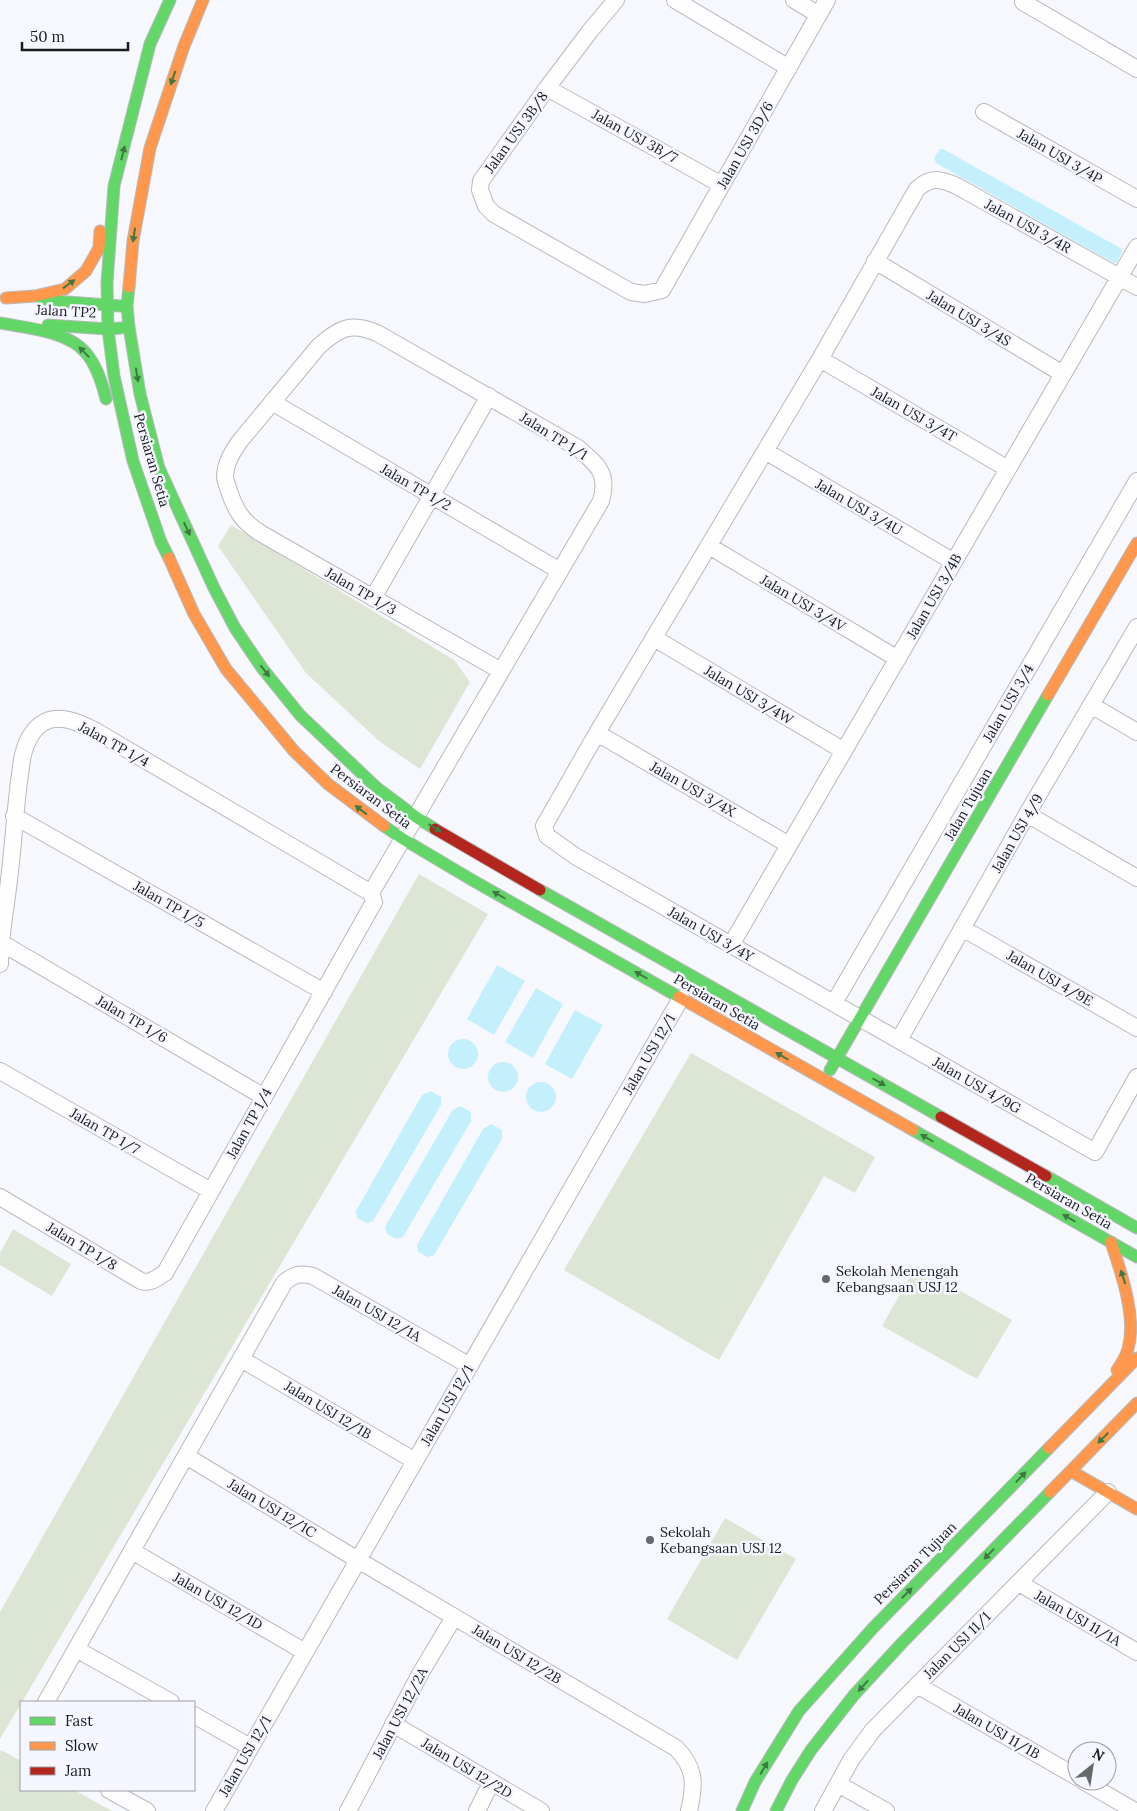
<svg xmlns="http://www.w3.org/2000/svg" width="1137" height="1811" font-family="Lora,serif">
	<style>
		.green { fill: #dde5d4 }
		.water { fill: #c4effc }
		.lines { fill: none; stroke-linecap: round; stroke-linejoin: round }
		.street-casing { stroke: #b8b9bd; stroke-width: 18 }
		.fast-casing { stroke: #b8b9bd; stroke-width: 13 }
		.slow-casing { stroke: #b8b9bd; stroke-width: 13 }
		.jam-casing { stroke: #b8b9bd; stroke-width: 13 }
		.street { stroke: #fefeff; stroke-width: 16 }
		.fast { stroke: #63d668; stroke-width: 11 }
		.slow { stroke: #ff974d; stroke-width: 11 }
		.jam { stroke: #b3261e; stroke-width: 11 }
		.oneway { fill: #3e7843 }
		.poi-dot { fill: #67686c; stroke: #f5f6ff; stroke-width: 2 }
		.labels { text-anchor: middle; stroke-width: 5; stroke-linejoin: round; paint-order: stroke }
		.street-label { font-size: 14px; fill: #1a1b1e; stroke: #f5f6ff }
		.poi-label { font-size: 14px; fill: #1a1b1e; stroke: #f5f6ff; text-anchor: start }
	</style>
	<rect width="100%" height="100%" fill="#f7f8fd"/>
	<path class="green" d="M231,525L454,660L470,682L420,769L379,741L306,673L218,546Z
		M419,874L488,914L0,1739V1612Z
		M691,1053L875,1157L855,1193L824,1176L719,1360L564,1270Z
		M13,1229L71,1264L52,1296L0,1265V1253Z
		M916,1266L1012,1320L977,1379L882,1326Z
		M725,1518L796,1559L737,1660L667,1619Z
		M1,1750L21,1761V1790H74L112,1811H0V1752Z"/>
	<path class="water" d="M940,149H943L1122,249V252L1117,262L1114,263L936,163L934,158Z
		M497,965L525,981L494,1035L467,1019Z
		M536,988L563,1004L533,1058L505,1042Z
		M575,1010L603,1025L572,1079L545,1064Z
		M448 1054a15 15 0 1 1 30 0a15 15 0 1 1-30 0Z
		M488 1077a15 15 0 1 1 30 0a15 15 0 1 1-30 0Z
		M526 1097a15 15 0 1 1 30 0a15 15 0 1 1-30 0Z
		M431,1091L441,1097V1105L373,1221L367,1223L357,1218L356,1211L422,1095Z
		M460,1106L471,1112V1121L403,1237L396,1239L387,1234L385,1227L452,1111Z
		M491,1124L502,1130V1139L434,1255L428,1257L418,1252L417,1245L483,1129Z"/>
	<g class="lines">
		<defs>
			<path id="street" d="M616,0L590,31L547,88L481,181L480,190L486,206L494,214L631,292L645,294L662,290L827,0
				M675,0L789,68
				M794,0L819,15
				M1023,2L1137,69
				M547,88L722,185
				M984,112L1137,199
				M875,261L1063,374
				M1137,287L957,186C941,179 931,176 917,189L820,359L597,733L544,826L547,836L575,856L1095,1152L1137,1077
				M820,359L1008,469
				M272,402L560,571
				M765,451L954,562
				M709,546L898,659
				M373,598L489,396
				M654,638L844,751
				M1091,705L1137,732
				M597,733L789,845
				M1027,814L1137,878
				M14,816L324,992
				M962,928L1137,1028
				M0,942L264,1097
				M731,945L1137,247
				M0,964C0,935 6,908 9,880C13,847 15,814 19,781C21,771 21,760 24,751C26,742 33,730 40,725C56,712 78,722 94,730L371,893
				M834,1003L1137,481
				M899,1040L1027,814L1137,627
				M0,1071L211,1191
				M0,1197L141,1281C151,1284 156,1278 165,1273L374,902L371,893L601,501C609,474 598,465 578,448L377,333C351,322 339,328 319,346L240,441C233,451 225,463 225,477C225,480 227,484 228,488C235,510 242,522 262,534L501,671
				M241,1359L415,1461
				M186,1456L358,1560L676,1748C696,1768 695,1785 689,1811
				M132,1551L305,1652
				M1019,1583L1137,1652
				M76,1649L171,1702
				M917,1685L1077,1777
				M46,1702L284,1283C293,1274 301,1273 313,1276L470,1366
				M194,1715L250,1747
				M393,1724L541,1811
				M1083,1781L1135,1811
				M838,1784L886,1811
				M109,1790L147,1811
				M214,1811L681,998
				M348,1811L420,1674L454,1617
				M477,1811L491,1783
				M823,1811L851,1760L873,1730L1108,1492"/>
			<path id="fast" d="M129,287L127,306L129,327L140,394L159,468L214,588L235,628L262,668L300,715L377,788L416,817L435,829
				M41,300L121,306
				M0,323C27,328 68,331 86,353C97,366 102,383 106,399
				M48,325L108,329L121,328
				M169,558L161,542L133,461L114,376L108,329L107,283L114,186L150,44L170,0
				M384,826L403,839L472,880L679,997
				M540,890L941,1117
				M830,1070L1048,695
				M913,1130L1137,1257
				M1046,1176L1137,1228
				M742,1811L755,1782L799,1711L873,1628L1049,1448
				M776,1811L792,1780L811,1750L854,1695L902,1643L1050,1492"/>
			<path id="slow" d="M129,287L133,241L150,148L184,46L203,0
				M6,298L35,296L65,289L86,271L99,248L100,231
				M169,558L194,614L226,669L294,751L328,784L384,826
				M1048,695L1137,543
				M679,997L913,1130
				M1111,1242C1121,1272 1137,1317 1128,1349C1126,1357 1121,1364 1117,1370
				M1049,1448L1137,1358
				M1071,1471L1137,1509
				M1050,1492L1137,1403"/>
			<path id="jam" d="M435,829L540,890
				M941,1117L1046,1176"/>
		</defs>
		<use href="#street" class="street-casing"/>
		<use href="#fast" class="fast-casing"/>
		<use href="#slow" class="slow-casing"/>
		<use href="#jam" class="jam-casing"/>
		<use href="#street" class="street"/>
		<use href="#fast" class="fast"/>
		<use href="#slow" class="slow"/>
		<use href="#jam" class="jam"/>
	</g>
	<defs><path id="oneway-solid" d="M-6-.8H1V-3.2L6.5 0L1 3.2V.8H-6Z" transform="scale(1.25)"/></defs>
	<g class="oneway">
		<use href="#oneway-solid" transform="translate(173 78) rotate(109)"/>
		<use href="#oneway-solid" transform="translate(123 153) rotate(-76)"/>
		<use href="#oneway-solid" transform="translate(134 235) rotate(99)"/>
		<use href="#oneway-solid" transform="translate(69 284) rotate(-36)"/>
		<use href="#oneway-solid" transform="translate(84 352) rotate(-134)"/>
		<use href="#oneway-solid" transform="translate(137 375) rotate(81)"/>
		<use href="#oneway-solid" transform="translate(187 529) rotate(65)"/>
		<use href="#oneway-solid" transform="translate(265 671) rotate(52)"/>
		<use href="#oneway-solid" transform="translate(361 810) rotate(-143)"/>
		<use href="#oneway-solid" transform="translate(435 828) rotate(31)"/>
		<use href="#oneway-solid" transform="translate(499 895) rotate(-150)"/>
		<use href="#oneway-solid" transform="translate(641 975) rotate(-150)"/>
		<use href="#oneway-solid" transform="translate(782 1056) rotate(-150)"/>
		<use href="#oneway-solid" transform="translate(879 1082) rotate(30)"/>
		<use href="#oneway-solid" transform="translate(927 1138) rotate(-150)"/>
		<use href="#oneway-solid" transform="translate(1069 1218) rotate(-150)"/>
		<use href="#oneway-solid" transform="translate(1123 1277) rotate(-108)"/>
		<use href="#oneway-solid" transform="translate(1103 1438) rotate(134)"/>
		<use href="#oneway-solid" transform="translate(1021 1477) rotate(-46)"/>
		<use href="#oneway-solid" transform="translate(989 1554) rotate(134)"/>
		<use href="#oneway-solid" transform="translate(907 1593) rotate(-45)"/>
		<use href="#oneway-solid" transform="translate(863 1686) rotate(132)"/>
		<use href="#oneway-solid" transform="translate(764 1768) rotate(-59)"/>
	</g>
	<g class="poi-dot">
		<circle cx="826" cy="1279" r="5"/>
		<circle cx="650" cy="1540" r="5"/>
	</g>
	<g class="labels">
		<g class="street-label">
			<text transform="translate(516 132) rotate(-54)" y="5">Jalan USJ 3B/8</text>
			<text transform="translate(635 136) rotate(29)" y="5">Jalan USJ 3B/7</text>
			<text transform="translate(745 145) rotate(-60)" y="5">Jalan USJ 3D/6</text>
			<text transform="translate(1060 156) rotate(30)" y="5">Jalan USJ 3/4P</text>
			<text transform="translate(1028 226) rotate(29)" y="5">Jalan USJ 3/4R</text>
			<text transform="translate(66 311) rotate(3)" y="5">Jalan TP2</text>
			<text transform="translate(969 318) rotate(31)" y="5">Jalan USJ 3/4S</text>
			<text transform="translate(914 414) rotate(30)" y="5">Jalan USJ 3/4T</text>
			<text transform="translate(554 436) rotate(32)" y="5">Jalan TP 1/1</text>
			<text transform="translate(152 460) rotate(74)" y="5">Persiaran Setia</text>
			<text transform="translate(416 487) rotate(30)" y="5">Jalan TP 1/2</text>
			<text transform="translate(859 507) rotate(30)" y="5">Jalan USJ 3/4U</text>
			<text transform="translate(361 591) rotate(30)" y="5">Jalan TP 1/3</text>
			<text transform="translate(934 596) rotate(-60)" y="5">Jalan USJ 3/4B</text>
			<text transform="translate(803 603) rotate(31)" y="5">Jalan USJ 3/4V</text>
			<text transform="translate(749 695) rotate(31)" y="5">Jalan USJ 3/4W</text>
			<text transform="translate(1008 703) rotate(-60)" y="5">Jalan USJ 3/4</text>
			<text transform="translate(114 744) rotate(29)" y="5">Jalan TP 1/4</text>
			<text transform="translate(693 789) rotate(30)" y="5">Jalan USJ 3/4X</text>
			<text transform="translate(371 796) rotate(37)" y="5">Persiaran Setia</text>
			<text transform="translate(968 804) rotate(-60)" y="5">Jalan Tujuan</text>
			<text transform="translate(1017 833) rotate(-60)" y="5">Jalan USJ 4/9</text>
			<text transform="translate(169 904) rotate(30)" y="5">Jalan TP 1/5</text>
			<text transform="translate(711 934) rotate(30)" y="5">Jalan USJ 3/4Y</text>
			<text transform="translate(1050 978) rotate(30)" y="5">Jalan USJ 4/9E</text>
			<text transform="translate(717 1002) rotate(30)" y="5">Persiaran Setia</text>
			<text transform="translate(132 1019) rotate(30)" y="5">Jalan TP 1/6</text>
			<text transform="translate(649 1054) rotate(-60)" y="5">Jalan USJ 12/1</text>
			<text transform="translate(977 1085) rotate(30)" y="5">Jalan USJ 4/9G</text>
			<text transform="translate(249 1123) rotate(-61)" y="5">Jalan TP 1/4</text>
			<text transform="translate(105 1131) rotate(30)" y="5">Jalan TP 1/7</text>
			<text transform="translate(1069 1201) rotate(30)" y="5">Persiaran Setia</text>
			<text transform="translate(82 1246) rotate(31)" y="5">Jalan TP 1/8</text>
			<text transform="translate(377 1313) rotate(30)" y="5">Jalan USJ 12/1A</text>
			<text transform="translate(447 1405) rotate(-60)" y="5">Jalan USJ 12/1</text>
			<text transform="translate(328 1410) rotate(31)" y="5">Jalan USJ 12/1B</text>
			<text transform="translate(272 1508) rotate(31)" y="5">Jalan USJ 12/1C</text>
			<text transform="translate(915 1563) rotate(-45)" y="5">Persiaran Tujuan</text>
			<text transform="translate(218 1601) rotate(30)" y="5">Jalan USJ 12/1D</text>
			<text transform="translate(1078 1618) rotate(30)" y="5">Jalan USJ 11/1A</text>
			<text transform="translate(957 1645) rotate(-45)" y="5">Jalan USJ 11/1</text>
			<text transform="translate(517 1654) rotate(31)" y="5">Jalan USJ 12/2B</text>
			<text transform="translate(400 1713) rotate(-62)" y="5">Jalan USJ 12/2A</text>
			<text transform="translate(997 1731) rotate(30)" y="5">Jalan USJ 11/1B</text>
			<text transform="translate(245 1756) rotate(-60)" y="5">Jalan USJ 12/1</text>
			<text transform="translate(467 1768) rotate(31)" y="5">Jalan USJ 12/2D</text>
		</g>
		<g class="poi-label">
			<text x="836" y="1276">Sekolah Menengah<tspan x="836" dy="16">Kebangsaan USJ 12</tspan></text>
			<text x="660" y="1537">Sekolah<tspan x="660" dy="16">Kebangsaan USJ 12</tspan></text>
		</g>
	</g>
	<rect x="20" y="1701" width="175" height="90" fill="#f5f6ff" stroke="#9d9ea5"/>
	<rect x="30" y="1717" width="25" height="8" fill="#63d668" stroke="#9d9ea5"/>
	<text x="65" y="1726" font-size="15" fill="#1a1b1e">Fast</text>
	<rect x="30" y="1742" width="25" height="8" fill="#ff974d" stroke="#9d9ea5"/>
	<text x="65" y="1751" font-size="15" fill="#1a1b1e">Slow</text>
	<rect x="30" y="1767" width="25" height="8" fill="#b3261e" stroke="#9d9ea5"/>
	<text x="65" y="1776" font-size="15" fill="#1a1b1e">Jam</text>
	<g transform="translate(1092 1766) rotate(30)"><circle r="24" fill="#f5f6ff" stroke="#9d9ea5"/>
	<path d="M0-4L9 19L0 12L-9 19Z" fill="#67686c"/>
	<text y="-8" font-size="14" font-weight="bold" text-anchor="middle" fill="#1a1b1e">N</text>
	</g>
	<path d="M22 42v8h106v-8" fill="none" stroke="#1a1b1e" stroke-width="2.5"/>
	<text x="30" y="42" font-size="15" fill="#1a1b1e" stroke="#f5f6ff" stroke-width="4" paint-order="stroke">50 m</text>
</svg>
